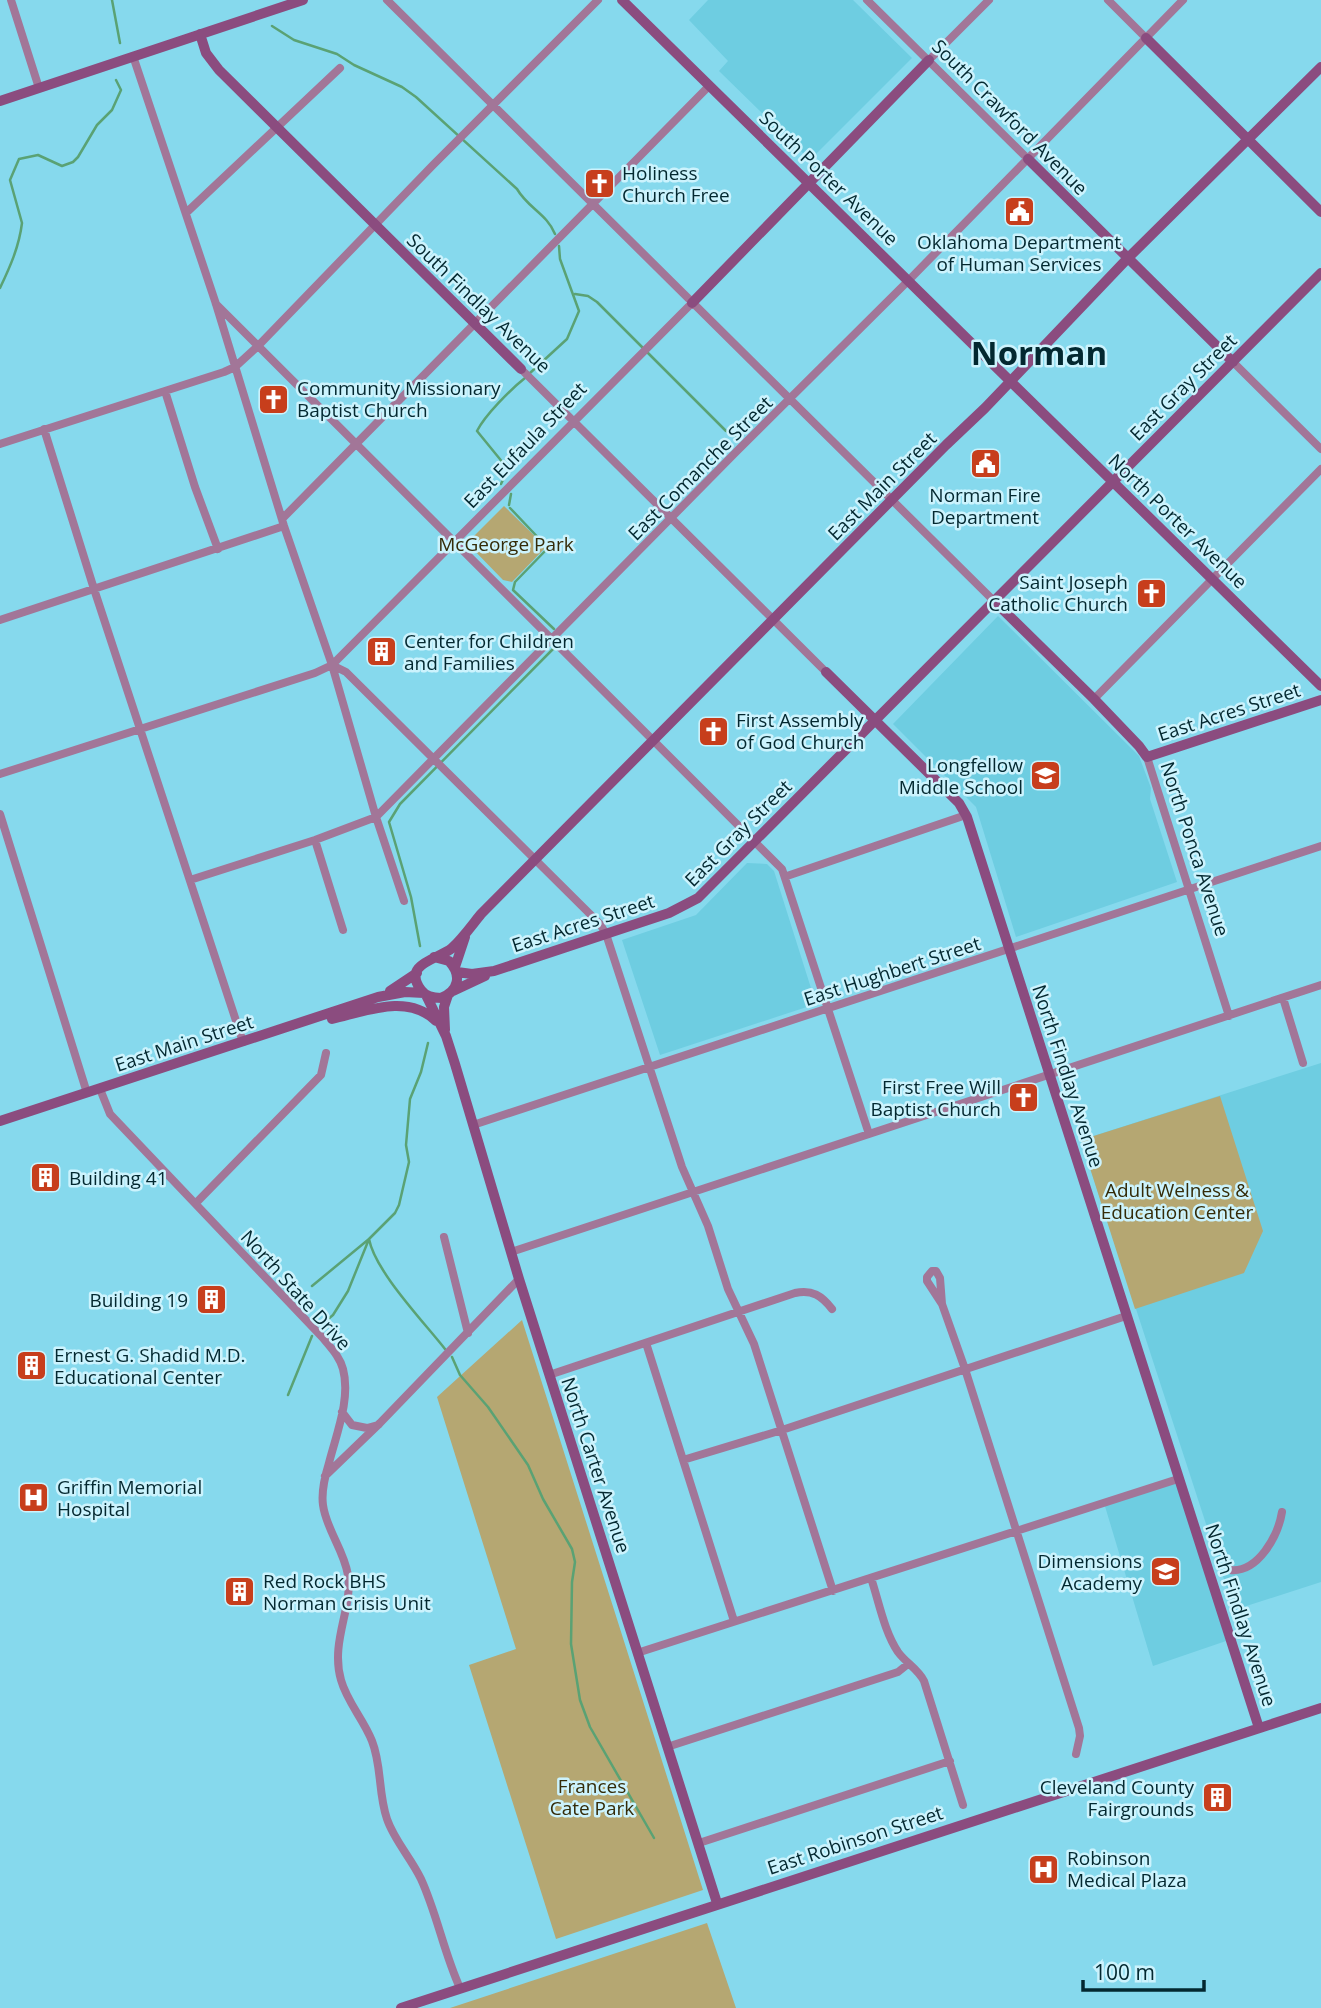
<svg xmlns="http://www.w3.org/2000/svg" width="1321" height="2008" font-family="'Open Sans',sans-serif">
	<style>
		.built { fill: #6ecde1 }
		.green { fill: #b5a772 }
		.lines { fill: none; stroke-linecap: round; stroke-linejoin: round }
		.stream { stroke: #5aa274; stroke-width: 2.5 }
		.street { stroke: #a27698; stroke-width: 8 }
		.secondary { stroke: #8b4c7f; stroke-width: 10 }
		.labels { text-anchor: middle; stroke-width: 5; stroke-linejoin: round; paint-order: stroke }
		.street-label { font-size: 19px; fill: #032830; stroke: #ccf3fd }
		.poi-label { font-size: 19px; fill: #032830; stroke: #ccf3fd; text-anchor: start }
		.park-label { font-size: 19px; fill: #342b08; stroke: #ccf3fd }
		.town-label { font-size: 33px; font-weight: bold; fill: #032830; stroke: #ccf3fd }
	</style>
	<rect width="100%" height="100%" fill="#86d9ed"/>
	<path class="built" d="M708,0H853L912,58L810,160L719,71L728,61L689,20Z
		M998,616L1139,756L1151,788L1150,799L1177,882L1016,937L976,807L893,724Z
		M747,863L767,864L774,871L816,1004L660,1055L622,940L696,915Z
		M1321,1063V1582L1234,1610L1081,1140Z
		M1178,1479L1226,1641L1153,1666L1104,1503Z"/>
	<path class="green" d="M504,506L546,547L512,582L503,580L467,543Z
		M1220,1096L1263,1231L1244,1273L1135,1309L1081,1140Z
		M522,1320L703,1890L556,1939L469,1665L516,1649L437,1397Z
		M707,1923L736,2008H450Z"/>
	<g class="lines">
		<path class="stream" d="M112,0L120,43
			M272,26L294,40L337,54L354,65L402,87L416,97L517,189C528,208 547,214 555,234
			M0,288C10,267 19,247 22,223L10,180L19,159L38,155L62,166L73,162L78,157L97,125L112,110L121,90L116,80
			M575,294L588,296L597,302L726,431L737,437
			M530,373L567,339L579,311L560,259L559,246
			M501,484L508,469L477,431C485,415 511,389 525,378
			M509,505L511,494
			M510,508L548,548L515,582L513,590L554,629
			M420,946L411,897L389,822L400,804L553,649
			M312,1286L369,1239C375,1271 423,1321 445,1349
			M321,1325L333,1315L348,1291L369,1239L395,1213L399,1205L409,1162L406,1145L410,1099L421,1072L428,1043
			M452,1357L460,1375L488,1407L528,1465L543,1499L572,1549L575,1562L572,1582L571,1644L580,1700L590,1727L654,1838
			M288,1395L312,1336"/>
		<path class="street" d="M11,0L39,88
			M387,0L994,601
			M867,0L1028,159
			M1108,0L1146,38
			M133,56L216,304L284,526L332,665L376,817L404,901
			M929,60L989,0
			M186,213L340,68
			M216,304L782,869L869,1134
			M1233,362L1321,449
			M521,369L826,672
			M165,391L195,487L218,549
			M44,429L94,589L243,1042
			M0,444L224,372L235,367L258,346L433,165L598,0
			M282,519L709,86
			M0,620L284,526
			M332,665L346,672L600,924L606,934L682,1167L708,1226L728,1289L754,1344L833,1591
			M1094,699L1321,469
			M1147,757L1229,1016
			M0,774L315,673L332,665L692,303
			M0,814L87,1093
			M315,840L343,930
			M787,876L966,815
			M190,880L315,840L376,817L735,453L909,280L1183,0
			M1283,998L1303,1063
			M100,1089L110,1114L323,1338C331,1348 340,1357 343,1369C351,1399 336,1435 329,1463C325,1476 321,1491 323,1505C326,1529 344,1550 348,1575C353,1608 330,1642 341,1680C347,1702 364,1720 372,1741C382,1766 378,1793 387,1819C394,1840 411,1858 421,1879C437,1914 444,1953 460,1988
			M473,1125L1321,846
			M196,1203L321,1075L326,1053
			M444,1237L468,1333
			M511,1252L1321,985
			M942,1304L940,1278L936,1271H932L927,1277V1281L942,1304L965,1369L1079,1728L1080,1736L1076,1754
			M646,1343L734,1621
			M549,1375L795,1293C812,1289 822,1296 832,1309
			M342,1412L352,1425L367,1428L378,1425
			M683,1460L782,1430L1126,1316
			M325,1476L380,1423L519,1279
			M1230,1570C1258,1573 1278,1536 1282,1512
			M871,1578C879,1602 884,1631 898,1652C906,1663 918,1669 924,1681L963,1805
			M637,1653L1178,1479
			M667,1747L898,1672L908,1664
			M699,1843L950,1761"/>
		<path class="secondary" d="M622,0L1321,686
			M200,34L206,53L219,70L521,369
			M1146,38L1321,212
			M0,101L303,0
			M1028,159L1233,362
			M692,303L929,60
			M994,601L1094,699L1139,746L1147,757L1321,700
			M826,672L959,803L967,817L1259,1728
			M434,957L449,961C462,975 459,991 441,998C433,998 426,997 421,990C401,963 440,959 452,948C463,938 472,925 481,914L946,445L985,408L1128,258L1321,67
			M455,967L465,937
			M457,972L472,974L494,971L669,913L698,898L1321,273
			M390,991L417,973
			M453,991L485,976
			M426,995L446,1036L455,1064L519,1279L717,1903
			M332,1019C366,1011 408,993 436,1021
			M445,1030L444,1007L448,995
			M0,1121L378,997L405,992L424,993
			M401,2008L1321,1708"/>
	</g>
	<defs>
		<symbol id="church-square" viewBox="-11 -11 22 22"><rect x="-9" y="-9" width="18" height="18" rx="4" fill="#c73e1c" stroke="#ccf3fd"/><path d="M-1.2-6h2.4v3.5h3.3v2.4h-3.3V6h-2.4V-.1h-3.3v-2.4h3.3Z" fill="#fff"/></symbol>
		<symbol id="civic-square" viewBox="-11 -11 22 22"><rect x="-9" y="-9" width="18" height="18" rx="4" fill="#c73e1c" stroke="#ccf3fd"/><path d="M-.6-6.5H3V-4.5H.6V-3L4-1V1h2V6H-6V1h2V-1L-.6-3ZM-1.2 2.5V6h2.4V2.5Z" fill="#fff"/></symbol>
		<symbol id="building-square" viewBox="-11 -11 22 22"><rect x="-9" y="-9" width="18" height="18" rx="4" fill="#c73e1c" stroke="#ccf3fd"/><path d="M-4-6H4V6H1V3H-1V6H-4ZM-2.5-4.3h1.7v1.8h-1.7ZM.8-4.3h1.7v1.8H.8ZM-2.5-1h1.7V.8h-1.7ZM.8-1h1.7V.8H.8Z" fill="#fff"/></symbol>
		<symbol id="school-square" viewBox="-11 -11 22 22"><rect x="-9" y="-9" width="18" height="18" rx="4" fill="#c73e1c" stroke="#ccf3fd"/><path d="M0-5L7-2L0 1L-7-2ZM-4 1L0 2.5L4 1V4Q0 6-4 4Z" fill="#fff"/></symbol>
		<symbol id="hospital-square" viewBox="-11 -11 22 22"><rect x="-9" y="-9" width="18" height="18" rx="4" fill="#c73e1c" stroke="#ccf3fd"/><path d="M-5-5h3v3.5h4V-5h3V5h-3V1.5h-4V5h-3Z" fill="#fff"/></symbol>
	</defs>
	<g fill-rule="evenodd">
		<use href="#church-square" x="582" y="166" width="35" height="35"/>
		<use href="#civic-square" x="1002" y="194" width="35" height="35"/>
		<use href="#church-square" x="256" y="382" width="35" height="35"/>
		<use href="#civic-square" x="968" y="446" width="35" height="35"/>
		<use href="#church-square" x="1134" y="576" width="35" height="35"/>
		<use href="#building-square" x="364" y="634" width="35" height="35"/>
		<use href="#church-square" x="696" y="714" width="35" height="35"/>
		<use href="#school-square" x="1028" y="758" width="35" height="35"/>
		<use href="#church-square" x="1006" y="1080" width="35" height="35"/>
		<use href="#building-square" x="28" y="1160" width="35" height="35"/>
		<use href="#building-square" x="194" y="1282" width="35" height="35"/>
		<use href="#building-square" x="14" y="1348" width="35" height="35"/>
		<use href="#hospital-square" x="16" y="1480" width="35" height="35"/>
		<use href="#school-square" x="1148" y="1554" width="35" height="35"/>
		<use href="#building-square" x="222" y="1574" width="35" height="35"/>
		<use href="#building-square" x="1200" y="1780" width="35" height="35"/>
		<use href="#hospital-square" x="1026" y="1852" width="35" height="35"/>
	</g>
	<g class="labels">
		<g class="street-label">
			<text transform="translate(1010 117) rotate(45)" y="7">South Crawford Avenue</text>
			<text transform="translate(829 178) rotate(44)" y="7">South Porter Avenue</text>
			<text transform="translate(479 303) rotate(44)" y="7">South Findlay Avenue</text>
			<text transform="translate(1183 387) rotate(-45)" y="7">East Gray Street</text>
			<text transform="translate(525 445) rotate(-46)" y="7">East Eufaula Street</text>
			<text transform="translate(700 468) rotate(-45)" y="7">East Comanche Street</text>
			<text transform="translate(882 486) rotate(-45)" y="7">East Main Street</text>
			<text transform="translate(1178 521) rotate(44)" y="7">North Porter Avenue</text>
			<text transform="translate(1229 712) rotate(-18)" y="7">East Acres Street</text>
			<text transform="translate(738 833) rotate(-45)" y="7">East Gray Street</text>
			<text transform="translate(1195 849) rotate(72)" y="7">North Ponca Avenue</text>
			<text transform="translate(583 923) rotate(-18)" y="7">East Acres Street</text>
			<text transform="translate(892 971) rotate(-18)" y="7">East Hughbert Street</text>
			<text transform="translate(184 1043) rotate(-18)" y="7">East Main Street</text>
			<text transform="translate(1068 1076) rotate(72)" y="7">North Findlay Avenue</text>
			<text transform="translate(296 1290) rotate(48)" y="7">North State Drive</text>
			<text transform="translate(596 1465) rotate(72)" y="7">North Carter Avenue</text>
			<text transform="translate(1241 1615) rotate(72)" y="7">North Findlay Avenue</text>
			<text transform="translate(855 1840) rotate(-18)" y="7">East Robinson Street</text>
		</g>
		<g class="poi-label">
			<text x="622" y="180">Holiness<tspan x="622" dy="22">Church Free</tspan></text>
			<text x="1019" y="249" text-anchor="middle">Oklahoma Department<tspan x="1019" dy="22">of Human Services</tspan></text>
			<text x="297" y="395">Community Missionary<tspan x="297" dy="22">Baptist Church</tspan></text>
			<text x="985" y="502" text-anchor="middle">Norman Fire<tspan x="985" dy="22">Department</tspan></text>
			<text x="1128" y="589" text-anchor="end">Saint Joseph<tspan x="1128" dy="22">Catholic Church</tspan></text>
			<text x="404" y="648">Center for Children<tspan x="404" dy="22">and Families</tspan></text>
			<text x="736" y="727">First Assembly<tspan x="736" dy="22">of God Church</tspan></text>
			<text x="1023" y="772" text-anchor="end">Longfellow<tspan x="1023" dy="22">Middle School</tspan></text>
			<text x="1001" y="1094" text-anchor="end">First Free Will<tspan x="1001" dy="22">Baptist Church</tspan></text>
			<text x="69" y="1185">Building 41</text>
			<text x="188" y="1307" text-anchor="end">Building 19</text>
			<text x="54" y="1362">Ernest G. Shadid M.D.<tspan x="54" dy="22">Educational Center</tspan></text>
			<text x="57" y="1494">Griffin Memorial<tspan x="57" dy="22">Hospital</tspan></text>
			<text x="1142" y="1568" text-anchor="end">Dimensions<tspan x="1142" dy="22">Academy</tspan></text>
			<text x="263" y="1588">Red Rock BHS<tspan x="263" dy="22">Norman Crisis Unit</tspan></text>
			<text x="1194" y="1794" text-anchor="end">Cleveland County<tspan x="1194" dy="22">Fairgrounds</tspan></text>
			<text x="1067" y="1865">Robinson<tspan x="1067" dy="22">Medical Plaza</tspan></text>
		</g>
		<g class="park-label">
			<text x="506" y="551">McGeorge Park</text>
			<text x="1177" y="1197">Adult Welness &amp;<tspan x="1177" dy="22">Education Center</tspan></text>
			<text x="592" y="1793">Frances<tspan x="592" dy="22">Cate Park</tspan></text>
		</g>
		<g class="town-label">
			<text x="1039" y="365">Norman</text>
		</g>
	</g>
	<path d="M1083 1980v10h121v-10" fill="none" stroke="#032830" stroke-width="3.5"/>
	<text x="1094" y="1980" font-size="21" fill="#032830" stroke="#ccf3fd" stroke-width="5" paint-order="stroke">100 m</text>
</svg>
